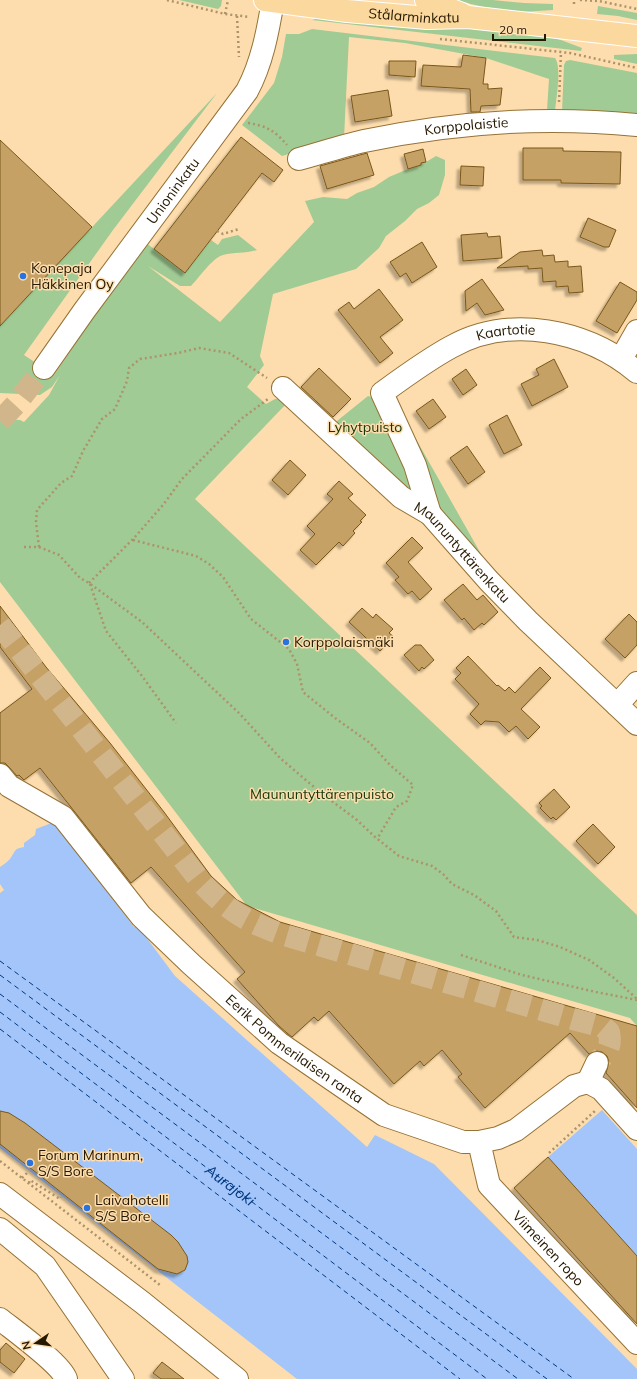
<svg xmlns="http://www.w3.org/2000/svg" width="637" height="1379" font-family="Mulish,sans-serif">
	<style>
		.green { fill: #a1cb94 }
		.water { fill: #a3c5f9 }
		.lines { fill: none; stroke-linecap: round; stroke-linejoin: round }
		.ferry { stroke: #013880; stroke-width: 1; stroke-dasharray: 5 4; stroke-linecap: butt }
		.building { fill: #c6a166; stroke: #795719; filter: url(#shadow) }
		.minor-tunnel { stroke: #d2b68b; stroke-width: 22; stroke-dasharray: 22 11; stroke-linecap: butt }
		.minor-casing { stroke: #957236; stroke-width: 24 }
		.major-casing { stroke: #fff; stroke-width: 24 }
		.path { stroke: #ac936c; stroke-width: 2.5; stroke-dasharray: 2 3; stroke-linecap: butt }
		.minor { stroke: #fff; stroke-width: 22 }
		.major { stroke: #fad89e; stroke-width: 22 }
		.poi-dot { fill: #2873df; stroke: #fdddad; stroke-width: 1.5 }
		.labels { text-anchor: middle; stroke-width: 3; stroke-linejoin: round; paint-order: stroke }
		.street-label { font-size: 14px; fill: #261801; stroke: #fdddad }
		.poi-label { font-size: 14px; fill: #261801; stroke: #fdddad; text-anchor: start }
		.park-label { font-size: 14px; fill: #143508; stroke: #fdddad }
		.water-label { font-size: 15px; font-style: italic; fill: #013880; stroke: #fdddad }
	</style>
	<defs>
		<filter id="shadow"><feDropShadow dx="-3.5" dy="3.5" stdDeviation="1" flood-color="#0004"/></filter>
	</defs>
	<rect width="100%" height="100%" fill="#fdddad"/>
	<path class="green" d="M179,0H222L221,6L218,9Z
		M454,0H493L524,3L553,4V10L522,12L484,7Z
		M598,6L637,13V20L618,16L597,14Z
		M319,18L462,28L548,37L561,40L582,48L581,51L312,20Z
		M312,29L555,58C562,67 556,100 555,111L505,112L547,110L549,79L486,58L405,43L349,37L344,138L282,156L242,125L274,83L282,57L286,34H299Z
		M637,54V64L614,59V55Z
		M570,60L637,73V118L562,112L564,65L566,61Z
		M217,93L113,230L24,355L54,375L145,242L185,273L211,240L218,245L222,239L238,235L257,250C245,254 234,252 223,255C212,258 199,278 191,286H180L148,266L220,322L314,222L305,201L323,197L347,199L357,193L374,187L389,177L408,169L421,165V163L426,162L436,156L445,160V175L439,195L429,203L417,209L405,221L386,236L379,248L356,269L273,294L260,356L264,365L247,387L266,404L275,399H282L287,403L195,499L637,915V1026L630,1018L247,906L0,582V419L20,420L24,422L49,395L60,375L52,387L40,395L0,393V326Z
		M368,396L374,398L416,494L409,496L332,425Z
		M395,402L485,561L439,510Z"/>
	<path class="water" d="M54,822L134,927L137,925L175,976L367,1147L375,1135L434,1164L637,1369V1379H297L0,1148V893L4,890L0,884V867C3,865 7,862 10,859C16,851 13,849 24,847V843L35,835L36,829Z
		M602,1110L637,1149V1256L548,1157Z"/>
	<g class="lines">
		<g class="ferry">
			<path d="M0,961L574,1379"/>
			<path d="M0,975L547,1379"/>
			<path d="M0,994L518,1379"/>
			<path id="s1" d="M0,1012L487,1379"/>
			<path d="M0,1029L460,1379"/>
		</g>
	</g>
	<path class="building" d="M463,55L486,58L483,84H488V89L502,88L500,105L481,106L480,112H471L470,89L421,86L423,65L461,67Z
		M389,61H416L415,77L389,75Z
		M388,90L392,116L355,122L351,96Z
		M241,137L283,170L274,182L262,173L185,273L154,249Z
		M0,140L92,227L0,326Z
		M523,148H563V151L621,152L620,184L561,183V180H523Z
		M423,149L426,162L421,163V165L408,169L404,154Z
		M367,153L374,175L327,189L320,166Z
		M461,166L484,167L483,186L460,185Z
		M588,218L616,230L609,247H604L580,237Z
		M487,233L488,237L500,236L502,258L463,261L461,235Z
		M422,242L437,267L412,283L406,273L400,277L390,262Z
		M542,250L543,256L554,255L555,262L568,261V267L581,266L583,292L569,293L568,286L556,287V281L543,282L542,268L528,269V266L497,268L520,252Z
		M482,279L504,310L485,315L477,303L466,311L465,291Z
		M620,282L637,292V300L617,333L596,321Z
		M379,289L403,320L380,337L393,353L380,363L338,310L349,302L354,309Z
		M554,359L568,387L532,406L521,384L539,375L536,369Z
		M319,368L351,399L333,417L301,387Z
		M466,369L477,385L463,395L452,379Z
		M433,399L446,417L429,429L416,411Z
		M507,415L522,445L504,454L489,425Z
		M467,446L485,472L468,484L450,458Z
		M290,460L306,475L288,495L272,480Z
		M339,481L353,494L348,498L366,515L360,521L362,522L353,531L355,533L343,546L339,542L316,565L300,550L315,534L307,526L333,499L327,494Z
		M412,537L423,548L408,562L432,589L420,600L412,591L408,594L395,580L399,577L386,563Z
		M463,584L477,600L483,595L498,612L484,625L482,623L474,630L464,618L462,620L444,600Z
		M0,606L46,667L110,743L164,812L211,876L237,900L280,922L358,945L637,1026V1108L606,1073L609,1062L607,1056L602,1052L596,1051L589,1054L570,1033L485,1108L458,1077L462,1074L442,1050L424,1066L420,1061L394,1084L329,1011L318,1021L314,1017L292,1037L287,1033L279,1026L237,979L245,972L151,867L131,883L40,768L24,780L19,775L17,776L9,767L5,763H0V713L32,689L0,647Z
		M362,608L373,618L376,614L393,629L389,633L394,637L380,651L349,622Z
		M629,614L637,622V645L625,658L605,639Z
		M415,645H421L434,660L424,669L422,667L419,671L404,655Z
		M468,656L497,686L498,685L505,691L509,687L515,693L540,667L551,678L521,709L540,727L528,739L516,726L509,732L499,722L485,721L481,725L470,714L479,704L455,679L461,673L456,668Z
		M554,789L570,807L556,820L553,817L551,819L540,808L542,806L539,803Z
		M593,824L615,847L598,864L576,841Z
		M0,1111L9,1113L25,1123L171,1235L178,1242L187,1256L188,1262L185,1270L177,1274L158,1269L0,1144Z
		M548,1157L637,1256V1324L514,1188Z
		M6,1343L25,1359L14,1373L0,1362V1350Z
		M162,1362L184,1379H161L153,1373Z"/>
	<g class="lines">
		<path class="minor-tunnel" d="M0,421L16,404L44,368
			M0,625L201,882C227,910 245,921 281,934L573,1019L603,1027L609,1032C612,1048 607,1051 597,1063"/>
		<defs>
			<g id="minor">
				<path id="s2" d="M299,159C321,153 342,146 364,141C454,122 545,116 637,125"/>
				<path d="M621,359L637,331"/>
				<path id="s3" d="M44,368L84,311L247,91C262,63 268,31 273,0"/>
				<path id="s4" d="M283,388L401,497L430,514L489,581L528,621L637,724"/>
				<path id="s5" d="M430,514L415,465L382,393C404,377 427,360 451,347C510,314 587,330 637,372"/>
				<path d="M617,705L637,683"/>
				<path id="s6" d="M0,775L9,786L63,817L141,916L191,964L279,1043L384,1115L463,1142H479L498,1138L516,1130L574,1086L588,1082L601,1089L637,1129"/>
				<path d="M588,1082L597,1063"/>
				<path id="s7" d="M479,1142L489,1185L637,1343"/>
				<path d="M0,1194L143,1303L237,1379"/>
				<path d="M0,1229L45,1266L123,1379"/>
				<path d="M0,1319C15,1331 61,1364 66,1379"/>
			</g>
			<g id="major">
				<path id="s8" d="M265,0L347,11L427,18L468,17L637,36"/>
				<path d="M426,0L462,14"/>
			</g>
		</defs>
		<use href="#minor" class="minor-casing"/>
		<use href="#major" class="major-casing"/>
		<path class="path" d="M167,0L225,14L250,17
			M580,0L599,1L637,9
			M574,4V0
			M225,14L228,0
			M237,16L239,57
			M440,39L570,53L637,68
			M559,102L561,52
			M248,123C267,126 275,131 287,145
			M217,231L223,234L239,229
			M133,540L196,556L209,564L223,577L251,619L289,649L297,664L303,692L335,718L370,743L390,765L413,785L407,801L396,807L377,839
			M24,547H39L59,555L80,578L89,583L142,622L240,714L280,758L321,793L357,820L375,837L399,856L432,866L443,874L452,884L474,895L496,911L514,937L537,940L560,947L589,960L614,978L637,999
			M39,547L36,522L37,510L61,483L72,476L83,451L102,419L115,409L127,381L129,368L140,359L178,353L199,348L229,353L267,378
			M89,583L134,538L163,505L182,479L241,419L268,399
			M90,584L106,631L142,676L176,723
			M461,955L522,975L596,992L637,1000
			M549,1153L596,1110
			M0,1161L160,1285
			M22,1178L29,1171
			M29,1183L30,1180L60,1199L61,1197"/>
		<use href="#minor" class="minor"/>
		<use href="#major" class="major"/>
	</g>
	<g class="poi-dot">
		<circle cx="23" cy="276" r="4"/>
		<circle cx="286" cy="642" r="4"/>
		<circle cx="30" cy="1163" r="4"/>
		<circle cx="87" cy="1208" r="4"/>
	</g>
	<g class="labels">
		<g class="street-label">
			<text dy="5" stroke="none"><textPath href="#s8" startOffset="150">Stålarminkatu</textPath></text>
			<text dy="5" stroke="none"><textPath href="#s2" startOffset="171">Korppolaistie</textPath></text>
			<text dy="5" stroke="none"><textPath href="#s3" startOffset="219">Unioninkatu</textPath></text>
			<text dy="5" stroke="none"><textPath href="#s5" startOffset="271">Kaartotie</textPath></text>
			<text dy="5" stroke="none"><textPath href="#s4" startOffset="244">Maununtyttärenkatu</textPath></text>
			<text dy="5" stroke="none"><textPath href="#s6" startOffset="406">Eerik Pommerilaisen ranta</textPath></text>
			<text dy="5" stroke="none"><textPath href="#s7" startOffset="131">Viimeinen ropo</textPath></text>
		</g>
		<g class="poi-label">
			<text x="31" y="273">Konepaja<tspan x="31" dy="16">Häkkinen Oy</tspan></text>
			<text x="294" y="647">Korppolaismäki</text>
			<text x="38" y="1160">Forum Marinum,<tspan x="38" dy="16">S/S Bore</tspan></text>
			<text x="95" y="1205">Laivahotelli<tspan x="95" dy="16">S/S Bore</tspan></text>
		</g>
		<g class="park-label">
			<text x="365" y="432">Lyhytpuisto</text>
			<text x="322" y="799">Maununtyttärenpuisto</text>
		</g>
		<g class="water-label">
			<text dy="5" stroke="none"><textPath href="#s1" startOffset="288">Aurajoki</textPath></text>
		</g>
	</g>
	<g transform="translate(36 1343) rotate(257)" stroke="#fdddad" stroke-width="3" paint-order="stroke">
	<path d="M0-3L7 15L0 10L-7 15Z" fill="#261801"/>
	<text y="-6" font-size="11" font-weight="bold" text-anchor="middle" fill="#261801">N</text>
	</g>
	<path d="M493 34v6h52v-6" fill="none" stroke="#261801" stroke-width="2"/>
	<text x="499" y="34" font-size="12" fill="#261801" stroke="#fdddad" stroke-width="3" paint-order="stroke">20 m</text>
</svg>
